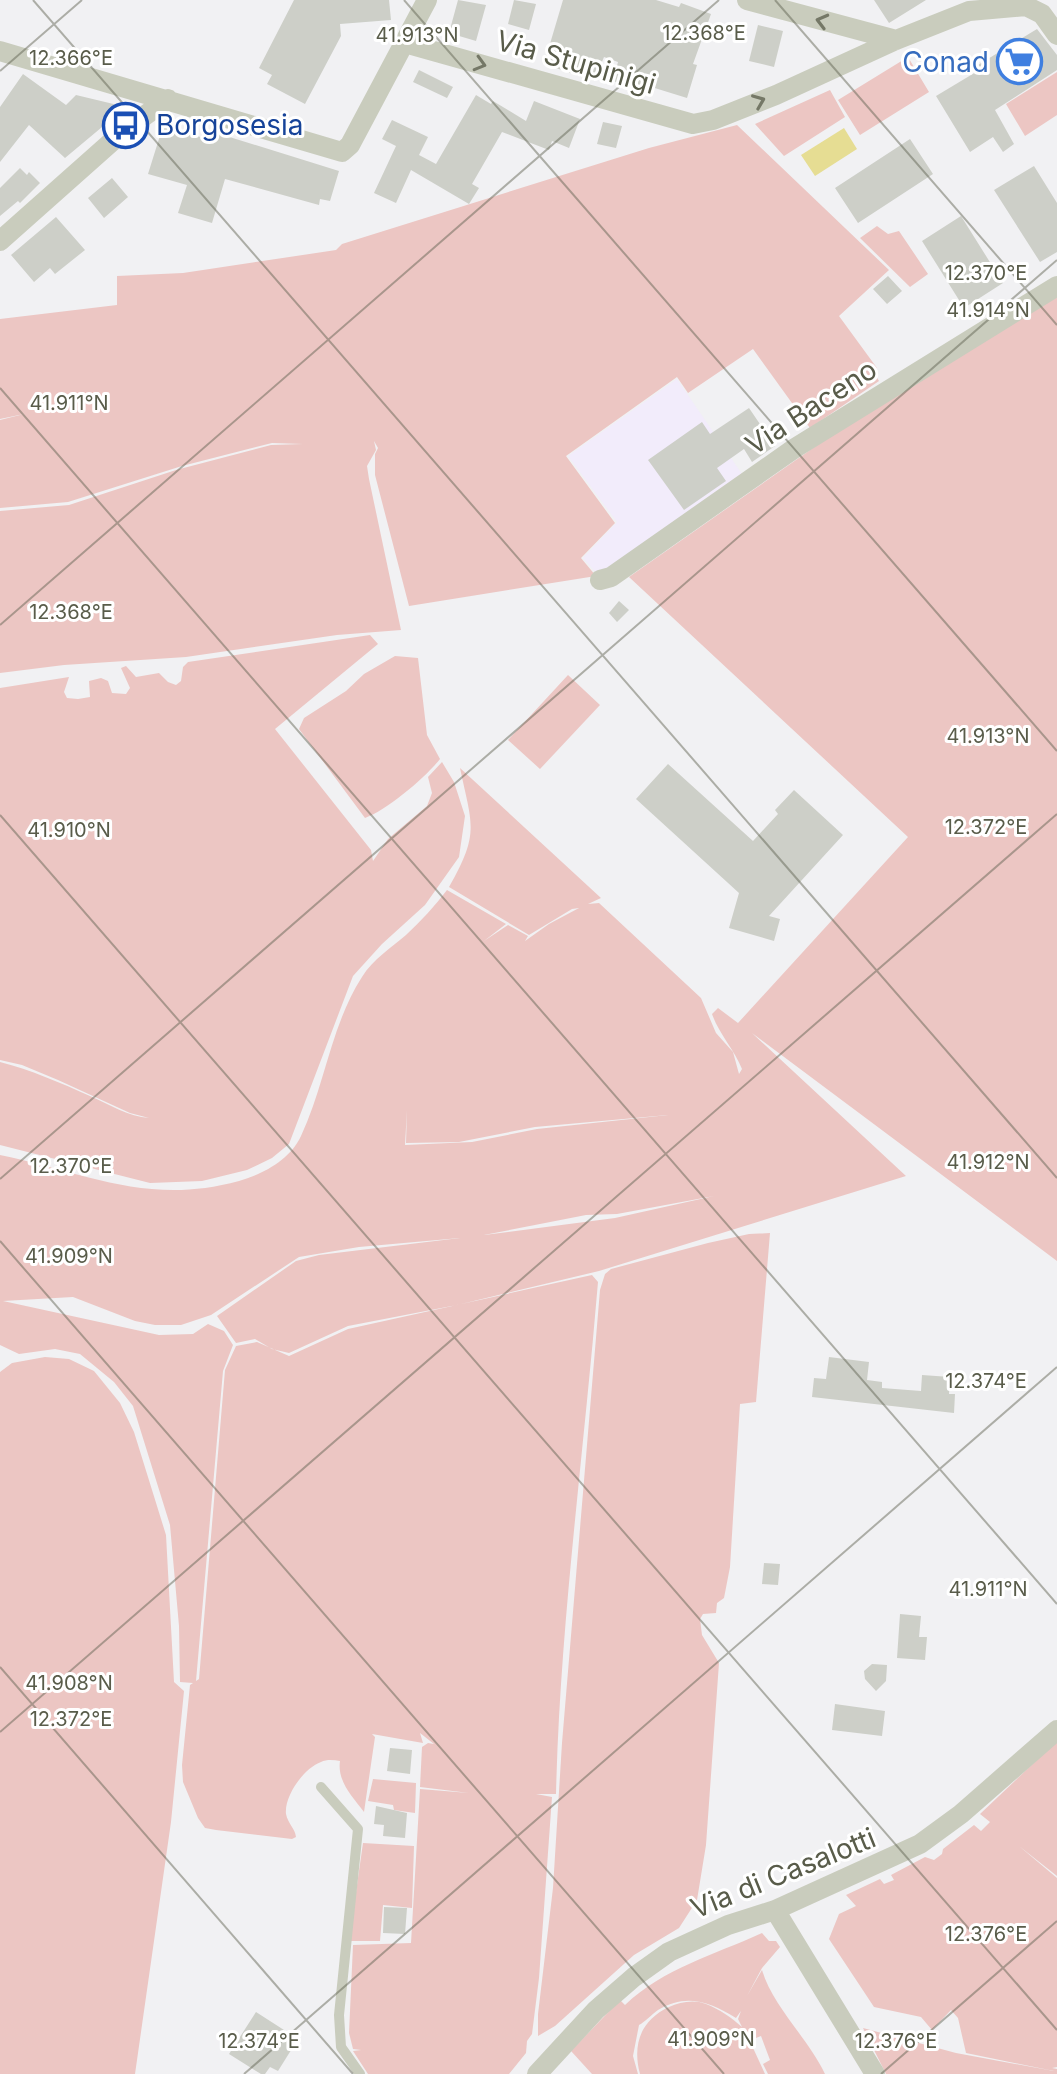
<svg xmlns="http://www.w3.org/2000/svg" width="1057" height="2074" font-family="Inter,sans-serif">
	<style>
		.commercial { fill: #f2ecfb }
		.green { fill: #ecc6c3; fill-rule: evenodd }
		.water { fill: #e6dd93 }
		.building { fill: #cdcfc8 }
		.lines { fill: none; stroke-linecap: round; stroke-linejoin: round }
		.lane { stroke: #c9ccbd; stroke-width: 10 }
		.street { stroke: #c9ccbd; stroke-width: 20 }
		.oneway { stroke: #757867 }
		.ticks { fill: none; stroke: #595c4a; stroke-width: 2; stroke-opacity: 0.45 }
		.labels { text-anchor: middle; stroke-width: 6; stroke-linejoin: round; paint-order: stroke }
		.street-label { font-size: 28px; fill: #595c4a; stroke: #fff }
		.shop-label { font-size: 28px; fill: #366cbe; stroke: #fff; text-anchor: end }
		.transit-label { font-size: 28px; fill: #164399; stroke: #fff; text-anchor: start }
		.ticks-label { font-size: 20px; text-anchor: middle; fill: #595c4a; stroke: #fff; stroke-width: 6; stroke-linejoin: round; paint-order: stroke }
	</style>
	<rect width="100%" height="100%" fill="#f1f1f3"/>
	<path class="commercial" d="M677,379L742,474L599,576L583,558L617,522L568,456Z"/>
	<path class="green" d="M908,57L929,92L860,135L838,100Z
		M1057,72V115L1025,136L1006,104Z
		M830,90L845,117L784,156L755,124Z
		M737,125L889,270L839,316L877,368L873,371L879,381L810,428L753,349L688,393L677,377L566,456L615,523L581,558L596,576L409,606L375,475V454L378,448L374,441L376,450L367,466L369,479L401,630L337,635L186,657L64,665L0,673V511L69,505L176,470L271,445L303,444L272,443L182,466L68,502L0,508V420L24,414L0,419V319L117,305V276L183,273L336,250L342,244L649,148Z
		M877,226L888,234L899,231L928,274L910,287L860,238Z
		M1057,297V1261L752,1033L906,1176L599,1271L457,1305L348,1326L289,1353L272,1349L255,1339L236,1343L217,1316L296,1261L319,1255L460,1238L359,1247L299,1257L211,1315L181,1325H155L135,1321L73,1297L3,1301L159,1335L193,1334L208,1324L224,1331L233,1345L223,1371L196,1681L199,1679L225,1370L236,1346L257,1342L289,1356L348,1329L592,1275L598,1282C584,1453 560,1623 556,1794H536L552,1797L539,1978L532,2034L527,2041L526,2053L509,2074H368L353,2051L361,2050L353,2049L349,2033L353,1945L411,1943L420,1789L469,1793L420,1787L422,1747L428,1743L434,1744L420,1733L423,1743L372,1734L375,1737L364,1812C352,1796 337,1781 340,1761C334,1760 327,1759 321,1762C304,1768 284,1796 286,1814C288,1824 295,1828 296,1837L292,1839L216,1830L205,1828L198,1818L183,1782L182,1765L190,1685L193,1683L180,1682L179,1626L170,1525L133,1406L114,1382L80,1354L55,1349L19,1354L0,1345V1155C86,1173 148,1206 239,1181C263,1174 290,1160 301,1136C325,1085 331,1025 362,977C373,959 391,948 406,935C421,921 435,906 447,890L506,924L484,941L508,925L528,936L525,941L549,924L579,908L572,909L529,935L449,887C480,833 472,825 460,768L601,898L588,904L599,903L701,998L716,1033L733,1052L739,1074L742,1069C734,1049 719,1034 712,1014L718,1008L738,1023L908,837L629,577L863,413ZM407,1110L406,1143L459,1142L535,1127L668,1115L537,1129L472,1142L405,1145ZM714,1196L615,1218L484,1235L586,1215L617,1214Z
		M370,635L378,644L275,729L371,850L373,861L388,839L427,806L432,793L428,777L442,762L454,782L465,816L459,857L425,905L382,944L353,976L289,1144L272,1158L247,1170L202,1181L150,1183L0,1145V1062C31,1070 61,1083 90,1096C109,1104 129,1117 149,1118L130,1113L58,1080L22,1065L0,1060V688L69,677L64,692L67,698L78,699L90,697L89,681L101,678L108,681L112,693L126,694L130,688L121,668L126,666L136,677L159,673L168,682L176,685L181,681L183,667L188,662Z
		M395,656L418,658L427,735L440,759C425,778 387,810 365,818L299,729L304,718L346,691L364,674Z
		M568,675L600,705L540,769L508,740Z
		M770,1233L756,1402L740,1404L730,1567L724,1598L717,1603L716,1613L703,1614L700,1619L702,1635L719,1663L706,1845L697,1900L679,1928L634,1955L555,2026L538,2036V2014L553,1888L562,1743L600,1290L605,1274L611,1269L708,1243L749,1234Z
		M45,1357L69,1359L94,1371L120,1403L134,1432L166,1535L174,1682L184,1691L171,1822L135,2074H0V1372L12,1363Z
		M1057,1741V1876L1019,1846L1057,1878V2067L1052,2068L1057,2069V2074H886L863,2028L956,2053L1054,2071L966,2053L958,2018L951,2010L932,2030L921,2017L874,2007L829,1939L839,1914L856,1906L846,1895L880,1879L884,1884L894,1880L891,1875L925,1857L934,1860L942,1854L943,1849L974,1825L981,1831L990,1822L980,1814Z
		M373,1779L416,1783L415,1813L394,1810L393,1805L368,1801Z
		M363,1843L414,1846L412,1908L383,1905L380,1941H349Z
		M762,1933L769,1941H776L780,1947L762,1968L747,1996L762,1970C773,2007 808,2038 825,2074H768L763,2064L770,2060L761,2036L751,2040L748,2037L765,2074H640C632,2044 641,2020 669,2007C680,2002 694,1999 706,2004C719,2009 732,2018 742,2027L738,2019L741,2011L736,2018C709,2002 687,1993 658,2010C651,2015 645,2022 639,2025L633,2056L638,2074H592L571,2051L620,2000L625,2005C664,1968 714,1955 762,1933Z"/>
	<path class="water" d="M844,128L857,149L815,176L801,155Z"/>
	<path class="building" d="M294,0H389L391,20L340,24L341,36L305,104L267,84L272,75L259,68Z
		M458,0L486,5L476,41L449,33Z
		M514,0L536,4L529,30L508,24Z
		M563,0H656L679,7L681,3L711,14L693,64L697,65L687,98L645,85L644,91L613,81L618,62L604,57L594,81L544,64Z
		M874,0H926L889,23Z
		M758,25L783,31L774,67L749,61Z
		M1037,29L1057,55V70L995,110L1014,144L1003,152L993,137L970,152L936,96L976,72L973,68Z
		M419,70L453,87L447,98L413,82Z
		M23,74L66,105L76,95L126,107L65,158L29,125L0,162V107Z
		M476,95L491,104L493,101L526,121L534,101L580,119L569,148L552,141L549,150L502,132L472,184L479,188L469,204L411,170L396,203L374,193L396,146L382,139L392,120L428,137L419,155L436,164Z
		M603,122L622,126L616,148L597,144Z
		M163,126L204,138L207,130L339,171L330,201L320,199L319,205L225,179L212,223L178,213L187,185L148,174Z
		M910,139L933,174L858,223L835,188Z
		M1034,166L1057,203V252L1040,262L994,190Z
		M20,168L27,175L29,172L40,183L20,203L18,201L0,216V188Z
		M112,178L128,197L104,218L88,198Z
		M961,216L1003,283L964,308L922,241Z
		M56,217L85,250L55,274L50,268L34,282L11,255Z
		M888,276L902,291L887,304L873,289Z
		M749,408L775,446L752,462L744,449L717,468L726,481L684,510L648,460L702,422L710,434Z
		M619,601L629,610L617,622L609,613Z
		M668,764L753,841L778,814L775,810L794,790L843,835L769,916L780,919L774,941L729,928L739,893L636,799Z
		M829,1357L869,1362L867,1380L882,1382V1388L921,1391L922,1375L950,1377L949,1394H955L954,1413L812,1397L814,1378L826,1379Z
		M764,1563L780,1564L778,1585L762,1584Z
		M900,1614L921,1616L919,1637H927L925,1660L897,1658Z
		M872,1664L887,1665L886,1681L876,1691L865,1679L864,1671Z
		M835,1704L885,1711L882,1736L832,1730Z
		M390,1748L412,1750L410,1774L387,1771Z
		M376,1806L407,1813L405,1838L383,1836L384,1825L374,1824Z
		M384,1907L407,1908L405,1934L383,1933Z
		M256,2012L298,2039L278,2071L270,2067L265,2074H261L229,2054Z"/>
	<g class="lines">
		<path class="lane" d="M321,1787L358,1829L339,2015L341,2047L360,2074"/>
		<path class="street" d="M747,0L896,40
			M405,43L693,124L713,120L776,95L896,40L969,11L1026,6L1042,14L1057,35
			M0,51L342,152L350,145L427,0
			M0,241L126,129L168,99
			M600,580L611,577L795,448L1057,286
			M775,1910L875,2074
			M537,2074L596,2010L634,1977L669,1952L728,1925L775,1910L920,1844L961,1814L1057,1730"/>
	</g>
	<defs><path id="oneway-chevron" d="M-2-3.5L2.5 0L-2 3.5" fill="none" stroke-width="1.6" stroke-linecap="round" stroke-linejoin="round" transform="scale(2)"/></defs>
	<g class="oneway">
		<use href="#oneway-chevron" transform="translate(822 21) rotate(-165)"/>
		<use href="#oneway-chevron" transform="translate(480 64) rotate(16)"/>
		<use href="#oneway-chevron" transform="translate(759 101) rotate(-22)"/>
	</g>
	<path class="ticks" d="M33,0L1057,1178M404,0L1057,751M775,0L1057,325M0,71L82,0M0,388L1057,1604M0,625L719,0M0,815L1057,2030M0,1179L1057,260M0,1241L724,2074M0,1667L353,2074M0,1732L1057,814M244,2074L1057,1367M881,2074L1057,1921"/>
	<defs>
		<symbol id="supermarket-ring" viewBox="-11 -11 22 22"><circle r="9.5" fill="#fff" stroke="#3f7fe0" stroke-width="1.5"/><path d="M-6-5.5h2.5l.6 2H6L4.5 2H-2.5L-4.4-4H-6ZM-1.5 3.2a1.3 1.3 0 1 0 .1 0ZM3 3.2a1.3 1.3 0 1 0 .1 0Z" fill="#3f7fe0"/></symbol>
		<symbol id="bus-ring" viewBox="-11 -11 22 22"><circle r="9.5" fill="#fff" stroke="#1a4fb4" stroke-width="1.5"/><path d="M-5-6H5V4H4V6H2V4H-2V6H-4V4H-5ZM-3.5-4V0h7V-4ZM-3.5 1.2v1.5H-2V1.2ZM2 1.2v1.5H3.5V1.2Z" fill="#1a4fb4"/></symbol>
	</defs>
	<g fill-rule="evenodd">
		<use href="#supermarket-ring" x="994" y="36" width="51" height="51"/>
		<use href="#bus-ring" x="100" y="100" width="51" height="51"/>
	</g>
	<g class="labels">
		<g class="street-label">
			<text transform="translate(576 62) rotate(16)" y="10">Via Stupinigi</text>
			<text transform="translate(811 407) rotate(-33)" y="10">Via Baceno</text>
			<text transform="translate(783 1873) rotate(-22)" y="10">Via di Casalotti</text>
		</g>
		<g class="shop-label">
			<text x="989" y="72">Conad</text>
		</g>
		<g class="transit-label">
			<text x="156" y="135">Borgosesia</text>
		</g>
	</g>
	<g class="ticks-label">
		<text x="704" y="40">12.368°E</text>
		<text x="417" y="42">41.913°N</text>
		<text x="71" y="65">12.366°E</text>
		<text x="986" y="280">12.370°E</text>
		<text x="988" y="317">41.914°N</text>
		<text x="69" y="410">41.911°N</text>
		<text x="71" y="619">12.368°E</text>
		<text x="988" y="743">41.913°N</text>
		<text x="986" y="834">12.372°E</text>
		<text x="69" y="837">41.910°N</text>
		<text x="988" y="1169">41.912°N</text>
		<text x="71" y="1173">12.370°E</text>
		<text x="69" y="1263">41.909°N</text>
		<text x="986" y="1388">12.374°E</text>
		<text x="988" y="1596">41.911°N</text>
		<text x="69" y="1690">41.908°N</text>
		<text x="71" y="1726">12.372°E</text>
		<text x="986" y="1941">12.376°E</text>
		<text x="711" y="2046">41.909°N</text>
		<text x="259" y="2048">12.374°E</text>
		<text x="896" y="2048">12.376°E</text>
	</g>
</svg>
